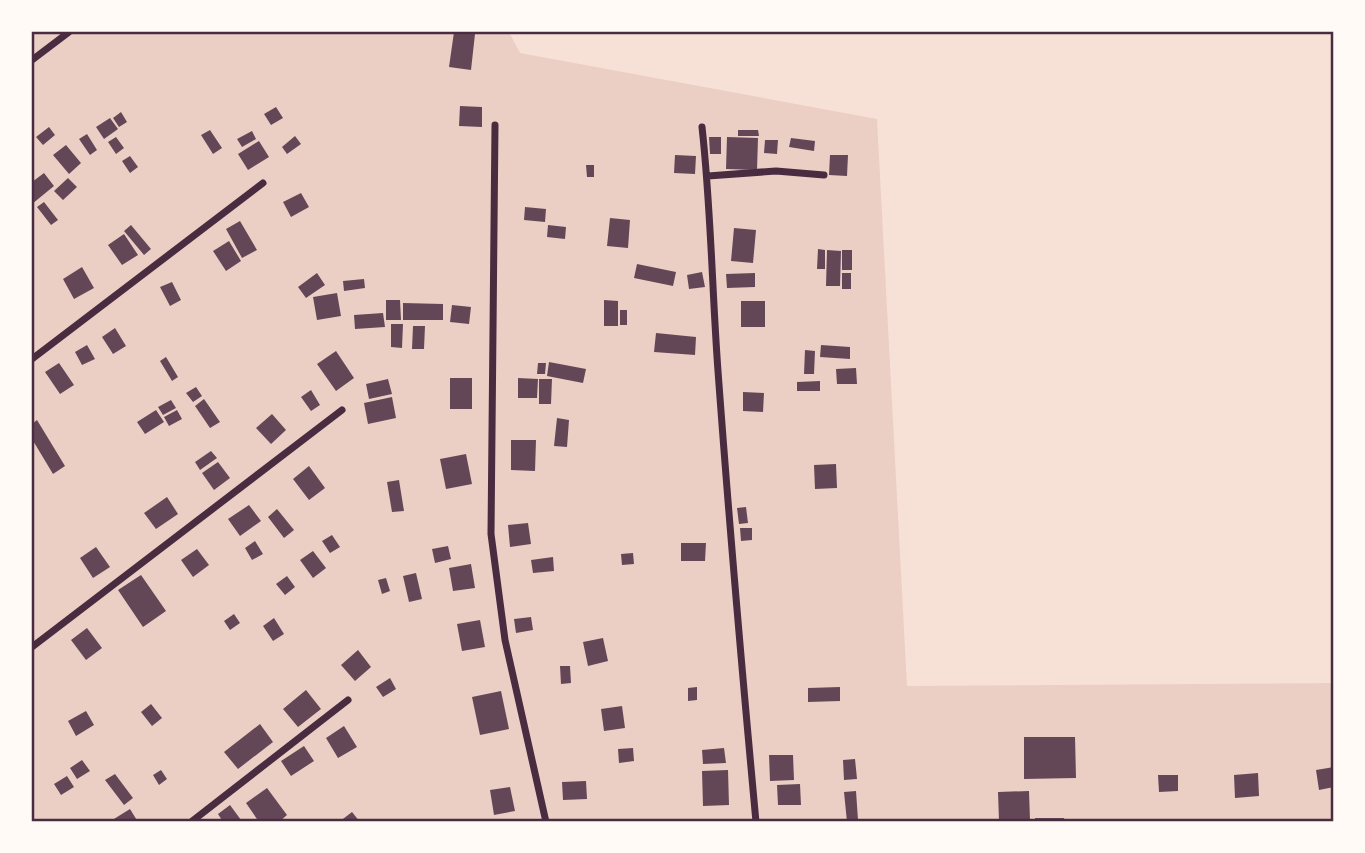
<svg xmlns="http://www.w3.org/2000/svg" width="1365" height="853" font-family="Rubik,sans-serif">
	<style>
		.green { fill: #ebcfc5 }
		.building { fill: #644757 }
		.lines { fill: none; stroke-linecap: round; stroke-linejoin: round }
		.minor { stroke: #4a2c40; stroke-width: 7 }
		.neatline { fill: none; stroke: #4a2c40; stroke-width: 2.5 }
	</style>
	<rect width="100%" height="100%" fill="#f7e1d7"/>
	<path class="green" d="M32,32H509L520,53L877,119L907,686L1333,683V821H32Z"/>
	<path class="building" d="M454,32L475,34L471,70L449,67Z
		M460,106L482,107V127L459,126Z
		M276,107L283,118L271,125L264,114Z
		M121,112L127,122L119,127L113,118Z
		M110,118L118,129L104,139L96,127Z
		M49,127L55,135L43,145L36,137Z
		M210,130L222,148L213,154L201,135Z
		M738,130H758L759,136H738Z
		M252,131L256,139L242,147L237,139Z
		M87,134L97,150L90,155L79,139Z
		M295,136L301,144L287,154L282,147Z
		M116,137L124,148L116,154L108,142Z
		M709,137H721V154H710Z
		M727,137L758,138L757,170L726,169Z
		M791,138L815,141L814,151L789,147Z
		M765,140H778L777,154L764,153Z
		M259,141L269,157L248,170L238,154Z
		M66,145L81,163L69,174L53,155Z
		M675,155L696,156L695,174L674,173Z
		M830,155H848L847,176L829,175Z
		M130,156L138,167L130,173L122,161Z
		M586,165H594V177H587Z
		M44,173L54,186L32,204V182Z
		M68,178L77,187L63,200L54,191Z
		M301,193L309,207L291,217L283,202Z
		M44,202L58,220L51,225L37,207Z
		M525,207L546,209L545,222L524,220Z
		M610,218L630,220L628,248L607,246Z
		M240,221L257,250L242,258L226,229Z
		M131,225L151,249L144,255L124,231Z
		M548,225L566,227L565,239L547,237Z
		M734,228L756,230L753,263L731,261Z
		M124,234L138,255L122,265L108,245Z
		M229,241L241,261L226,271L213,251Z
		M818,249L825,250V269H817Z
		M827,250L841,251L840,286H826Z
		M842,250H852V270H842Z
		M637,264L676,272L673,286L634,278Z
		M82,267L94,288L74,299L63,279Z
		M702,272L705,287L689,289L687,275Z
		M317,273L325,285L306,298L298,287Z
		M755,273V287L727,288L726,274Z
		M842,273H851V289H842Z
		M364,279L365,288L344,291L343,281Z
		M172,282L181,300L170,306L160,287Z
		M337,293L341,316L317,320L313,297Z
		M386,300H400L401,320H386Z
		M604,300L618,301V326H604Z
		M741,301H765V327H741Z
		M403,303L443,304V320H403Z
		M452,305L471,307L469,324L450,322Z
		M620,310H627V325H620Z
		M383,313L385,327L355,329L354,315Z
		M391,324H403L402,348L391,347Z
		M413,326H425L424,349H412Z
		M115,328L126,346L113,354L102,337Z
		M656,333L696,337L695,355L654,352Z
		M87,345L95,359L82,365L75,352Z
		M821,345L850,347V359L820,357Z
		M805,350L815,351L814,374H804Z
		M336,351L354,378L336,391L317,364Z
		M166,357L178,377L172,381L160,361Z
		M549,362L586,369L583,383L547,376Z
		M59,363L74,385L60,394L45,372Z
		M538,363H546L545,374H537Z
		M856,368L857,384H837L836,369Z
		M450,378H472V409H450Z
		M518,378L538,379L537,398H518Z
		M388,379L392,394L369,399L366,384Z
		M539,379H552L551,404H539Z
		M820,381V391H797V382Z
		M196,387L202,396L193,402L186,393Z
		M311,390L320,405L311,411L301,397Z
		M743,392L764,393L763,412L743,411Z
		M392,397L396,418L368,424L364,403Z
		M204,399L220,422L210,428L195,406Z
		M171,400L176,408L163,415L158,407Z
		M156,410L164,422L145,434L137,422Z
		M177,410L182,419L169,426L164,417Z
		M272,414L286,430L271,444L256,428Z
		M557,418L569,420L567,447L554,446Z
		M37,420L65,466L53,474L32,439V424Z
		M511,440H536L535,471L511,470Z
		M211,451L217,458L200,470L195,462Z
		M466,454L472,484L446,489L440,459Z
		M218,462L230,478L214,490L202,473Z
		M836,464L837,488L815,489L814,465Z
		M309,466L325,488L309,500L293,479Z
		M399,480L404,511L392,512L387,482Z
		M167,497L178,514L156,529L144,513Z
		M249,505L261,521L240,536L228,519Z
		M746,507L748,523L739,524L737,508Z
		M277,509L294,530L284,538L268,517Z
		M528,523L531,544L510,547L508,525Z
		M740,528H752V540L741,541Z
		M332,535L340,547L330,553L322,541Z
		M255,541L263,554L252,560L245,548Z
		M681,543H706L705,561H681Z
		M448,546L451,559L435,563L432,549Z
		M96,547L110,567L93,578L80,558Z
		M197,549L209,565L193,577L181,560Z
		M313,551L326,568L313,578L300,560Z
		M633,553L634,564L622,565L621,554Z
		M553,557L554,571L533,573L531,560Z
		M471,564L475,588L453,591L449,568Z
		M416,573L422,599L409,602L403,576Z
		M141,575L166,611L143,627L118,590Z
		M287,576L295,587L285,595L276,584Z
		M386,578L390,591L382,594L378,580Z
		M234,614L240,623L230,630L224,621Z
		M531,617L533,630L516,633L514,619Z
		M274,618L284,634L273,641L263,626Z
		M480,620L485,647L462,651L457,624Z
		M87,628L102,648L86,660L71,640Z
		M603,638L608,661L588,666L583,642Z
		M358,650L371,667L355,681L341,665Z
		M560,666H570L571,683L561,684Z
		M390,678L396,689L383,697L376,687Z
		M697,687V700L688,701V688Z
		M840,687V701L808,702V688Z
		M306,690L321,709L298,727L283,709Z
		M501,691L509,729L480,735L472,697Z
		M151,704L162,718L152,726L141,712Z
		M622,706L625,728L604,731L601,709Z
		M86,711L94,725L76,736L68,721Z
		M260,724L273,742L238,769L224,752Z
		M344,726L357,747L338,758L326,738Z
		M1024,737H1075L1076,778L1024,779Z
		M304,746L314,761L291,776L281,761Z
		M633,748L634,761L619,763L618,749Z
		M724,748L726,763L703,764L702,750Z
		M769,755H793L794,780L770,781Z
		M855,759L857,779L844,780L843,760Z
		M82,760L90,771L77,779L70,768Z
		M1334,767V787L1319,790L1316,770Z
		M161,770L167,779L159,785L153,775Z
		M728,770L729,805L703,806L702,771Z
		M1258,773L1259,796L1235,798L1234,775Z
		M115,774L133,798L124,805L105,780Z
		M1158,775H1178V791L1159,792Z
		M67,776L74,787L61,795L54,784Z
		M586,781L587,799L563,800L562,782Z
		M800,784L801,805H778L777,785Z
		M510,787L515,811L494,815L490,790Z
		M267,788L287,815L279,822H259L246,803Z
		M856,791L858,820L847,822L844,792Z
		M1029,791L1030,820L999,821L998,792Z
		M230,805L241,820L239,822H223L218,814Z
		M130,809L138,822H109Z
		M352,812L360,822H339Z
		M1035,818H1064L1065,822H1035Z"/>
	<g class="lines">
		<path class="minor" d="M32,60L69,32
			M495,125L491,534L505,640L546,822
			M702,127C711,208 712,290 718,371C729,521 742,671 756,822
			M708,176L776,171L824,175
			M32,359L263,183
			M32,647L342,410
			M191,822L348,700"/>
	</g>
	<rect width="1365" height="853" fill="none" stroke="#fffaf5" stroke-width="66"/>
	<rect x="33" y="33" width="1299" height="787" class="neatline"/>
</svg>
